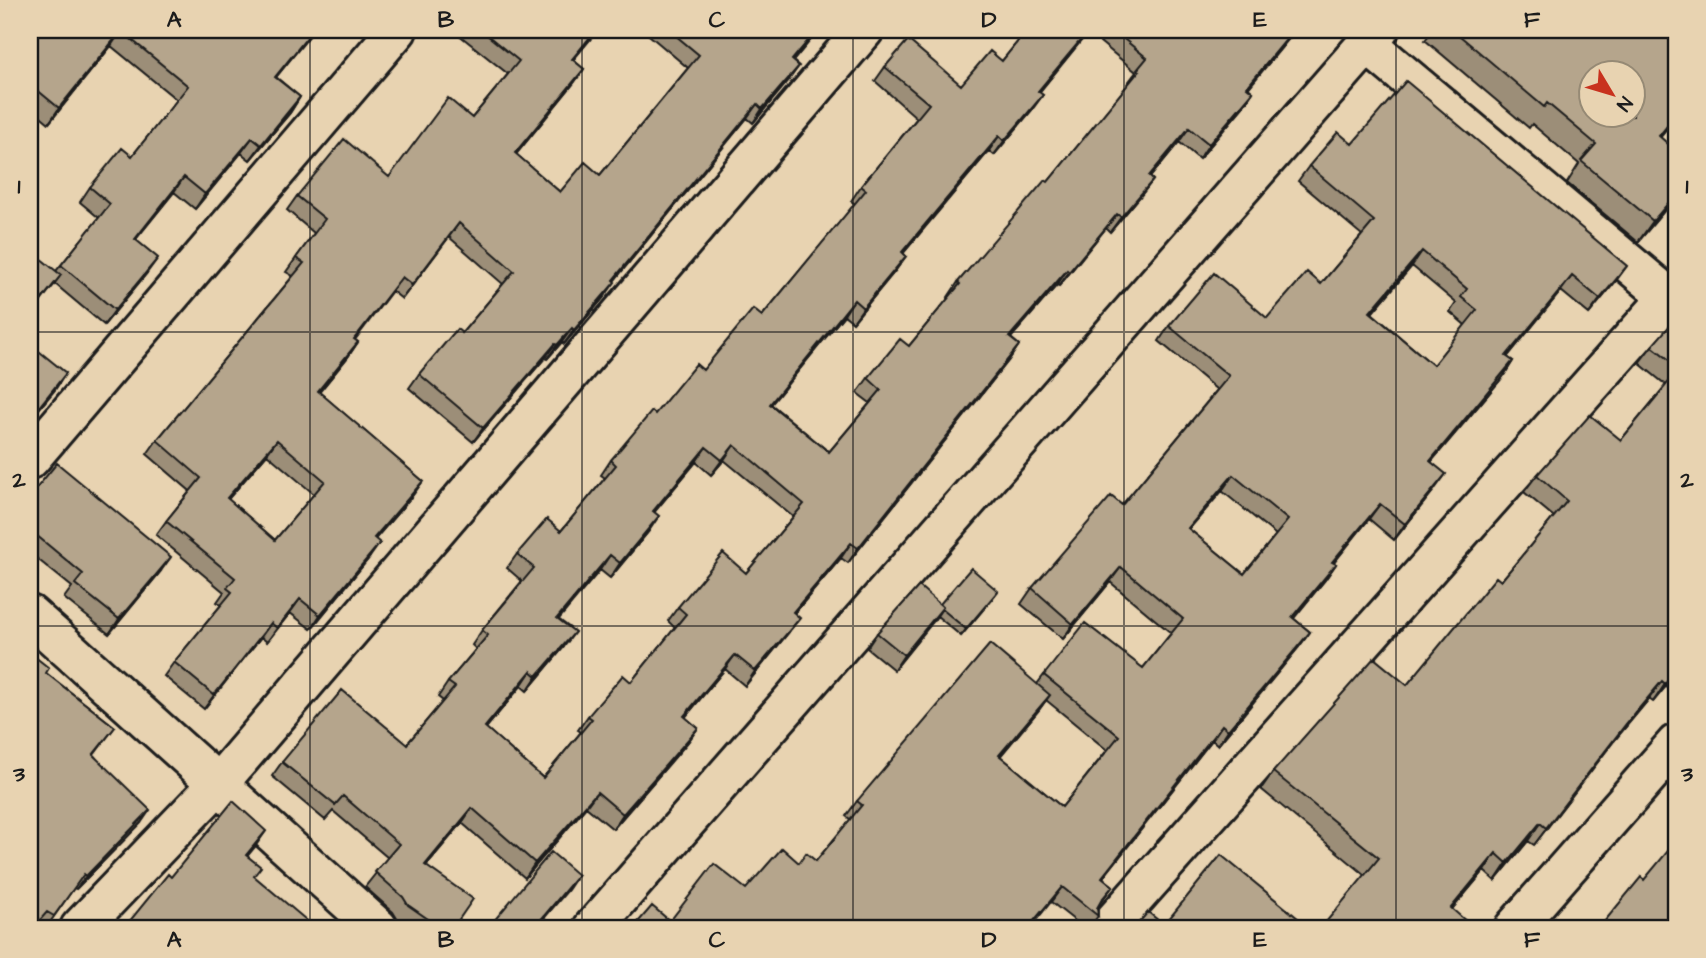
<svg xmlns="http://www.w3.org/2000/svg" width="1706" height="958" font-family="'Architects Daughter',sans-serif">
	<style>
		.lines { fill: none; stroke-linecap: round; stroke-linejoin: round }
		.minor-casing { stroke: #1c1c1c; stroke-width: 44 }
		.minor { stroke: #e8d3b1; stroke-width: 38 }
		.wall { fill: #9c8e78; stroke: #1c1c1c; stroke-width: 2; fill-rule: evenodd }
		.shaded-wall { fill: #7f7462; stroke: #1c1c1c; stroke-width: 2 }
		.building { fill: #b5a58c; stroke: #1c1c1c; stroke-width: 2; fill-rule: evenodd }
		.grid { fill: none; stroke: #1c1c1c; stroke-width: 2; stroke-opacity: 0.55 }
		.neatline { fill: none; stroke: #1c1c1c; stroke-width: 2.5 }
		.grid-label { font-size: 23px; text-anchor: middle; font-weight: bold; fill: #1c1c1c }
	</style>
	<rect width="100%" height="100%" fill="#e8d3b1"/>
	<filter id="ink" filterUnits="userSpaceOnUse"><feTurbulence type="fractalNoise" baseFrequency=".0143" numOctaves="2"/><feDisplacementMap in="SourceGraphic" scale="14" xChannelSelector="R" yChannelSelector="G"/><feConvolveMatrix kernelMatrix="1 2 1 2 8 2 1 2 1" color-interpolation-filters="sRGB"/></filter>
	<g filter="url(#ink)">
		<g class="lines">
			<defs>
				<path id="minor" d="M1367,44L1676,303
					M30,459L397,30
					M30,615L378,928
					M80,928L218,784L864,30
					M593,928L1379,30
					M1108,928L1669,297
					M1514,928L1676,744"/>
			</defs>
			<use href="#minor" class="minor-casing"/>
			<use href="#minor" class="minor"/>
		</g>
		<path class="wall" d="M30,30H314L276,77L300,97L290,113L250,160L241,153L195,209L174,192L135,240L147,273L104,325L55,284L49,291L56,271L99,218L80,202L90,187L132,156L177,100L111,46L49,123L30,107Z
			M453,30H598L573,60L584,69L574,83L516,154L560,192L600,175L688,68L643,30H819L793,61L789,80L753,123L747,118L614,281L605,296L564,344L562,342L547,359L545,358L473,442L409,388L419,374L462,333L503,284L449,237L402,299L392,291L355,340L358,342L348,357L319,392L423,481L413,495L375,539L370,557L311,629L290,613L267,642L261,637L204,709L164,676L174,662L221,605L217,602L224,592L156,535L166,521L190,491L147,454L157,440L293,276L286,272L314,233L287,210L297,196L389,177L472,118L508,74ZM267,454L314,494L275,540L228,499Z
			M1027,30H1296L1248,88L1253,92L1243,107L1199,159L1179,142L1150,177L1153,180L1142,194L1110,232L1106,228L1059,286L1057,285L1011,338L1019,345L1009,360L848,563L841,558L794,613L789,632L745,686L725,669L685,717L698,728L688,742L613,829L586,807L525,878L462,823L426,865L453,928H410L398,920L393,912L365,887L388,858L333,811L325,820L272,776L282,762L407,744L443,701L438,697L448,682L476,649L472,645L482,630L522,581L507,568L517,554L561,531L605,478L601,475L611,460L655,414L762,316L855,204L851,201L861,186L917,118L875,81L885,67L961,85L1002,61ZM1088,32L1136,72L1127,84L1128,85L1048,182L958,282L948,297L949,298L909,346L868,378L857,393L870,403L829,452L771,404L844,315L853,322L896,270L906,256L903,253L989,151L994,155L1032,110L1039,92ZM724,460L793,517L746,573L678,607L668,621L675,628L631,682L588,716L578,730L581,732L543,778L486,728L521,686L527,691L564,647L559,619L600,570L610,578L649,531L654,512L696,462L711,475Z
			M1433,30H1676V118L1660,137L1676,151V197L1638,242L1567,183L1579,164L1532,124L1529,128L1425,40Z
			M1352,144L1616,281L1589,314L1561,291L1507,357L1513,361L1503,377L1431,462L1435,489L1394,540L1369,519L1334,563L1336,564L1325,580L1293,618L1310,632L1299,647L1218,745L1212,740L1103,878L1113,886L1098,906V916L1089,928H1084L1051,902L670,921L746,889L799,863L816,861L851,820L846,816L857,801L1037,684L1044,675L1143,668L1171,633L1110,582L1063,639L1021,604L1032,588L1122,505L1217,390L1159,341L1169,326L1267,318L1321,284L1362,235L1298,181L1309,166ZM1412,266L1456,303L1450,312L1465,325L1433,365L1372,313ZM1222,491L1276,535L1244,574L1189,529ZM1046,700L1107,750L1062,807L1000,756L1039,710Z
			M1676,326V674L1653,702L1649,699L1614,741L1534,845L1528,841L1495,881L1484,871L1452,909L1365,875L1261,789L1273,772L1407,685L1501,581L1554,517L1524,492L1537,475L1621,440L1666,385L1639,363L1652,346Z
			M30,496L161,571L109,634L64,598L72,587L30,553Z
			M992,599L961,636L937,616L894,670L867,648L877,633L940,604Z
			M46,673L115,727L94,755L141,823L76,889L74,888L46,928H42L38,925L35,928H30Z"/>
		<path class="shaded-wall" d="M314,30L307,39L264,92L275,77Z
			M596,30H598L562,73L572,59Z
			M817,30H819L782,74L792,60Z
			M1089,30H1090L1028,106L1038,91Z
			M1294,30H1296L1237,102L1247,87Z
			M121,31L111,46L49,123L59,108Z
			M799,66L789,80L753,123L762,109Z
			M584,69L574,83L505,168L515,153Z
			M1253,92L1243,107L1199,159L1209,144Z
			M1043,95L1032,110L994,155L1004,141Z
			M300,97L290,113L250,160L261,145Z
			M757,104L747,118L603,294L613,280Z
			M1676,115V118L1644,158L1659,136Z
			M1189,128L1179,142L1139,191L1149,176Z
			M999,136L989,151L892,267L902,252Z
			M252,138L241,153L195,209L205,194Z
			M184,177L174,192L124,254L135,239Z
			M1153,180L1142,194L1110,232L1121,217Z
			M1676,194V197L1638,242L1653,221Z
			M1117,214L1106,228L1059,286L1069,272Z
			M459,223L449,237L402,299L412,285Z
			M1422,251L1412,266L1360,327L1370,312Z
			M906,256L896,270L853,322L863,308Z
			M158,258L147,273L104,325L115,310Z
			M1627,266L1616,281L1589,314L1600,299Z
			M1067,270L1057,285L999,351L1009,337Z
			M61,275L49,291L30,316V314Z
			M1572,276L1561,291L1496,371L1506,356Z
			M615,282L605,296L564,344L574,330Z
			M854,300L844,315L760,418L770,404Z
			M572,328L562,342L547,359L557,345Z
			M358,342L348,357L309,405L318,391Z
			M555,344L545,358L473,442L483,428Z
			M1019,345L1009,360L848,563L858,548Z
			M1513,361L1503,377L1419,476L1430,461Z
			M66,373L55,390L30,420V418Z
			M277,440L267,454L217,512L227,498Z
			M734,445L724,460L711,475L722,460Z
			M706,447L696,462L643,526L653,511Z
			M1446,474L1435,489L1394,540L1405,524Z
			M1233,475L1222,491L1177,543L1188,528Z
			M423,481L413,495L364,552L374,538Z
			M1380,504L1369,519L1322,577L1332,562Z
			M659,516L649,531L610,578L620,563Z
			M380,543L370,557L311,629L320,615Z
			M851,543L841,558L783,627L793,612Z
			M610,555L600,570L547,632L557,618Z
			M171,557L161,571L109,634L119,619Z
			M1336,564L1325,580L1282,633L1292,617Z
			M1121,567L1110,582L1063,639L1073,624Z
			M998,591L992,599L961,636L966,629Z
			M300,599L290,613L267,642L277,628Z
			M943,607L933,622L894,670L904,655Z
			M800,618L789,632L745,686L755,671Z
			M271,623L261,637L204,709L214,695Z
			M575,632L564,647L527,691L537,676Z
			M1310,632L1299,647L1218,745L1228,730Z
			M735,655L725,669L674,731L684,716Z
			M531,671L521,686L475,741L485,727Z
			M1676,671V674L1653,702L1665,684Z
			M1662,681L1649,699L1614,741L1534,845L1626,724Z
			M1050,695L1039,710L988,771L999,755Z
			M1222,725L1212,740L1091,893L1102,877Z
			M698,728L688,742L613,829L623,814Z
			M597,792L586,807L525,878L535,863Z
			M472,808L462,823L415,879L425,865Z
			M150,810L141,823L76,889L86,876Z
			M1540,823L1528,841L1495,881L1507,863Z
			M266,831L255,847L235,871L246,855Z
			M1496,853L1484,871L1438,926L1451,908Z
			M578,875L568,890L536,928H534Z
			M1062,887L1051,902L1030,928H1028Z"/>
		<path class="building" d="M30,30H313L275,77L300,97L261,145L252,138L205,194L184,177L135,239L158,258L115,310L61,265L110,204L90,187L122,148L132,156L188,86L121,31L59,108L30,84Z
			M481,30H596L572,59L584,69L515,153L560,192L585,162L600,175L699,55L669,30H817L792,60L799,66L762,109L757,104L613,280L615,282L574,330L572,328L557,345L555,344L483,428L419,374L457,329L462,333L514,271L459,223L412,285L402,277L354,339L358,342L318,391L423,481L374,538L380,543L320,615L300,599L277,628L271,623L214,695L174,662L232,592L227,588L235,578L166,521L201,478L157,440L304,263L296,258L325,219L297,196L344,139L389,177L448,98L472,118L519,61ZM277,440L325,481L275,540L227,498Z
			M1027,30H1089L1038,91L1043,95L1004,141L999,136L902,252L906,256L863,308L854,300L770,404L829,452L881,390L868,378L900,339L909,346L960,284L958,282L1045,180L1048,182L1139,71L1137,70L1147,58L1113,30H1294L1247,87L1253,92L1209,144L1189,128L1149,176L1153,180L1121,217L1117,214L1069,272L1067,270L1009,337L1019,345L858,548L851,543L793,612L800,618L755,671L735,655L684,716L698,728L623,814L597,792L535,863L472,808L425,865L473,899L453,928H441L408,905L403,897L375,872L399,844L343,796L335,805L282,762L342,690L407,744L455,687L448,682L488,635L482,630L534,568L517,554L547,519L561,531L616,465L611,460L652,411L655,414L696,364L703,370L753,309L762,316L866,190L861,186L929,104L885,67L908,40L961,85L990,51L1002,61ZM734,445L804,504L746,573L723,553L678,607L686,614L631,682L623,675L588,716L592,719L543,778L485,727L531,671L537,676L575,632L557,618L610,555L620,563L659,516L653,511L706,447L722,460Z
			M1453,30H1676V115L1659,136L1676,151V194L1653,221L1581,161L1596,144L1547,103L1544,107ZM1591,74H1633V116H1591Z
			M1406,81L1627,266L1600,299L1572,276L1506,356L1513,361L1430,461L1446,474L1405,524L1380,504L1332,562L1336,564L1292,617L1310,632L1228,730L1222,725L1102,877L1113,886L1102,899L1097,908L1098,916L1062,887L1028,928H633L652,906L670,921L714,864L746,889L782,848L799,863L806,853L816,861L862,805L857,801L990,644L1050,695L999,755L1062,807L1119,736L1044,675L1085,623L1143,668L1183,619L1121,567L1073,624L1032,588L1111,496L1122,505L1229,376L1169,326L1214,273L1267,318L1307,272L1321,284L1374,221L1309,166L1338,132L1352,144ZM1422,251L1467,289L1461,297L1477,310L1433,365L1370,312ZM1233,475L1288,520L1244,574L1188,528Z
			M30,160L34,163L30,169Z
			M30,250L61,275L30,314Z
			M1672,323L1676,326V365L1652,346Z
			M30,344L66,373L30,418Z
			M1676,373V671L1665,684L1662,681L1626,724L1546,828L1540,823L1507,863L1496,853L1451,908L1467,922L1461,928H1321L1379,858L1273,772L1374,658L1407,685L1496,577L1501,581L1567,501L1537,475L1590,415L1621,440Z
			M57,463L171,557L119,619L75,584L83,574L30,530V496Z
			M971,568L998,591L966,629L942,609L943,607L940,604Z
			M919,586L943,607L904,655L877,633Z
			M30,653L49,668L46,673L115,727L93,755L150,810L86,876L84,874L54,916L47,912L33,928H30Z
			M233,801L266,831L246,855L261,867L254,876L312,925L314,923L320,928H124L168,874L171,877Z
			M1672,846L1676,849V928H1599L1641,877L1644,880Z
			M551,852L578,875L534,928H488Z
			M1221,855L1310,928H1130L1136,926L1148,912L1164,925Z"/>
	</g>
	<path class="grid" d="M310,30V928M582,30V928M853,30V928M1124,30V928M1396,30V928M30,332H1676M30,626H1676"/>
	<rect width="1706" height="958" fill="none" stroke="#e8d3b1" stroke-width="77"/>
	<g transform="translate(1612 94) rotate(128)"><circle r="33" fill="#e8d3b1" stroke="#968a75" stroke-width="2"/>
	<path d="M0-5L12 26L0 18L-12 26Z" fill="#c8321e"/>
	<text y="-10" font-size="19" font-weight="bold" text-anchor="middle" fill="#1c1c1c">N</text>
	</g>
	<rect x="38" y="38" width="1630" height="882" class="neatline"/>
	<g class="grid-label">
		<text x="174" y="27">A</text>
		<text x="446" y="27">B</text>
		<text x="717" y="27">C</text>
		<text x="989" y="27">D</text>
		<text x="1260" y="27">E</text>
		<text x="1532" y="27">F</text>
		<text x="19" y="193">1</text>
		<text x="1687" y="193">1</text>
		<text x="19" y="487">2</text>
		<text x="1687" y="487">2</text>
		<text x="19" y="781">3</text>
		<text x="1687" y="781">3</text>
		<text x="174" y="947">A</text>
		<text x="446" y="947">B</text>
		<text x="717" y="947">C</text>
		<text x="989" y="947">D</text>
		<text x="1260" y="947">E</text>
		<text x="1532" y="947">F</text>
	</g>
</svg>
